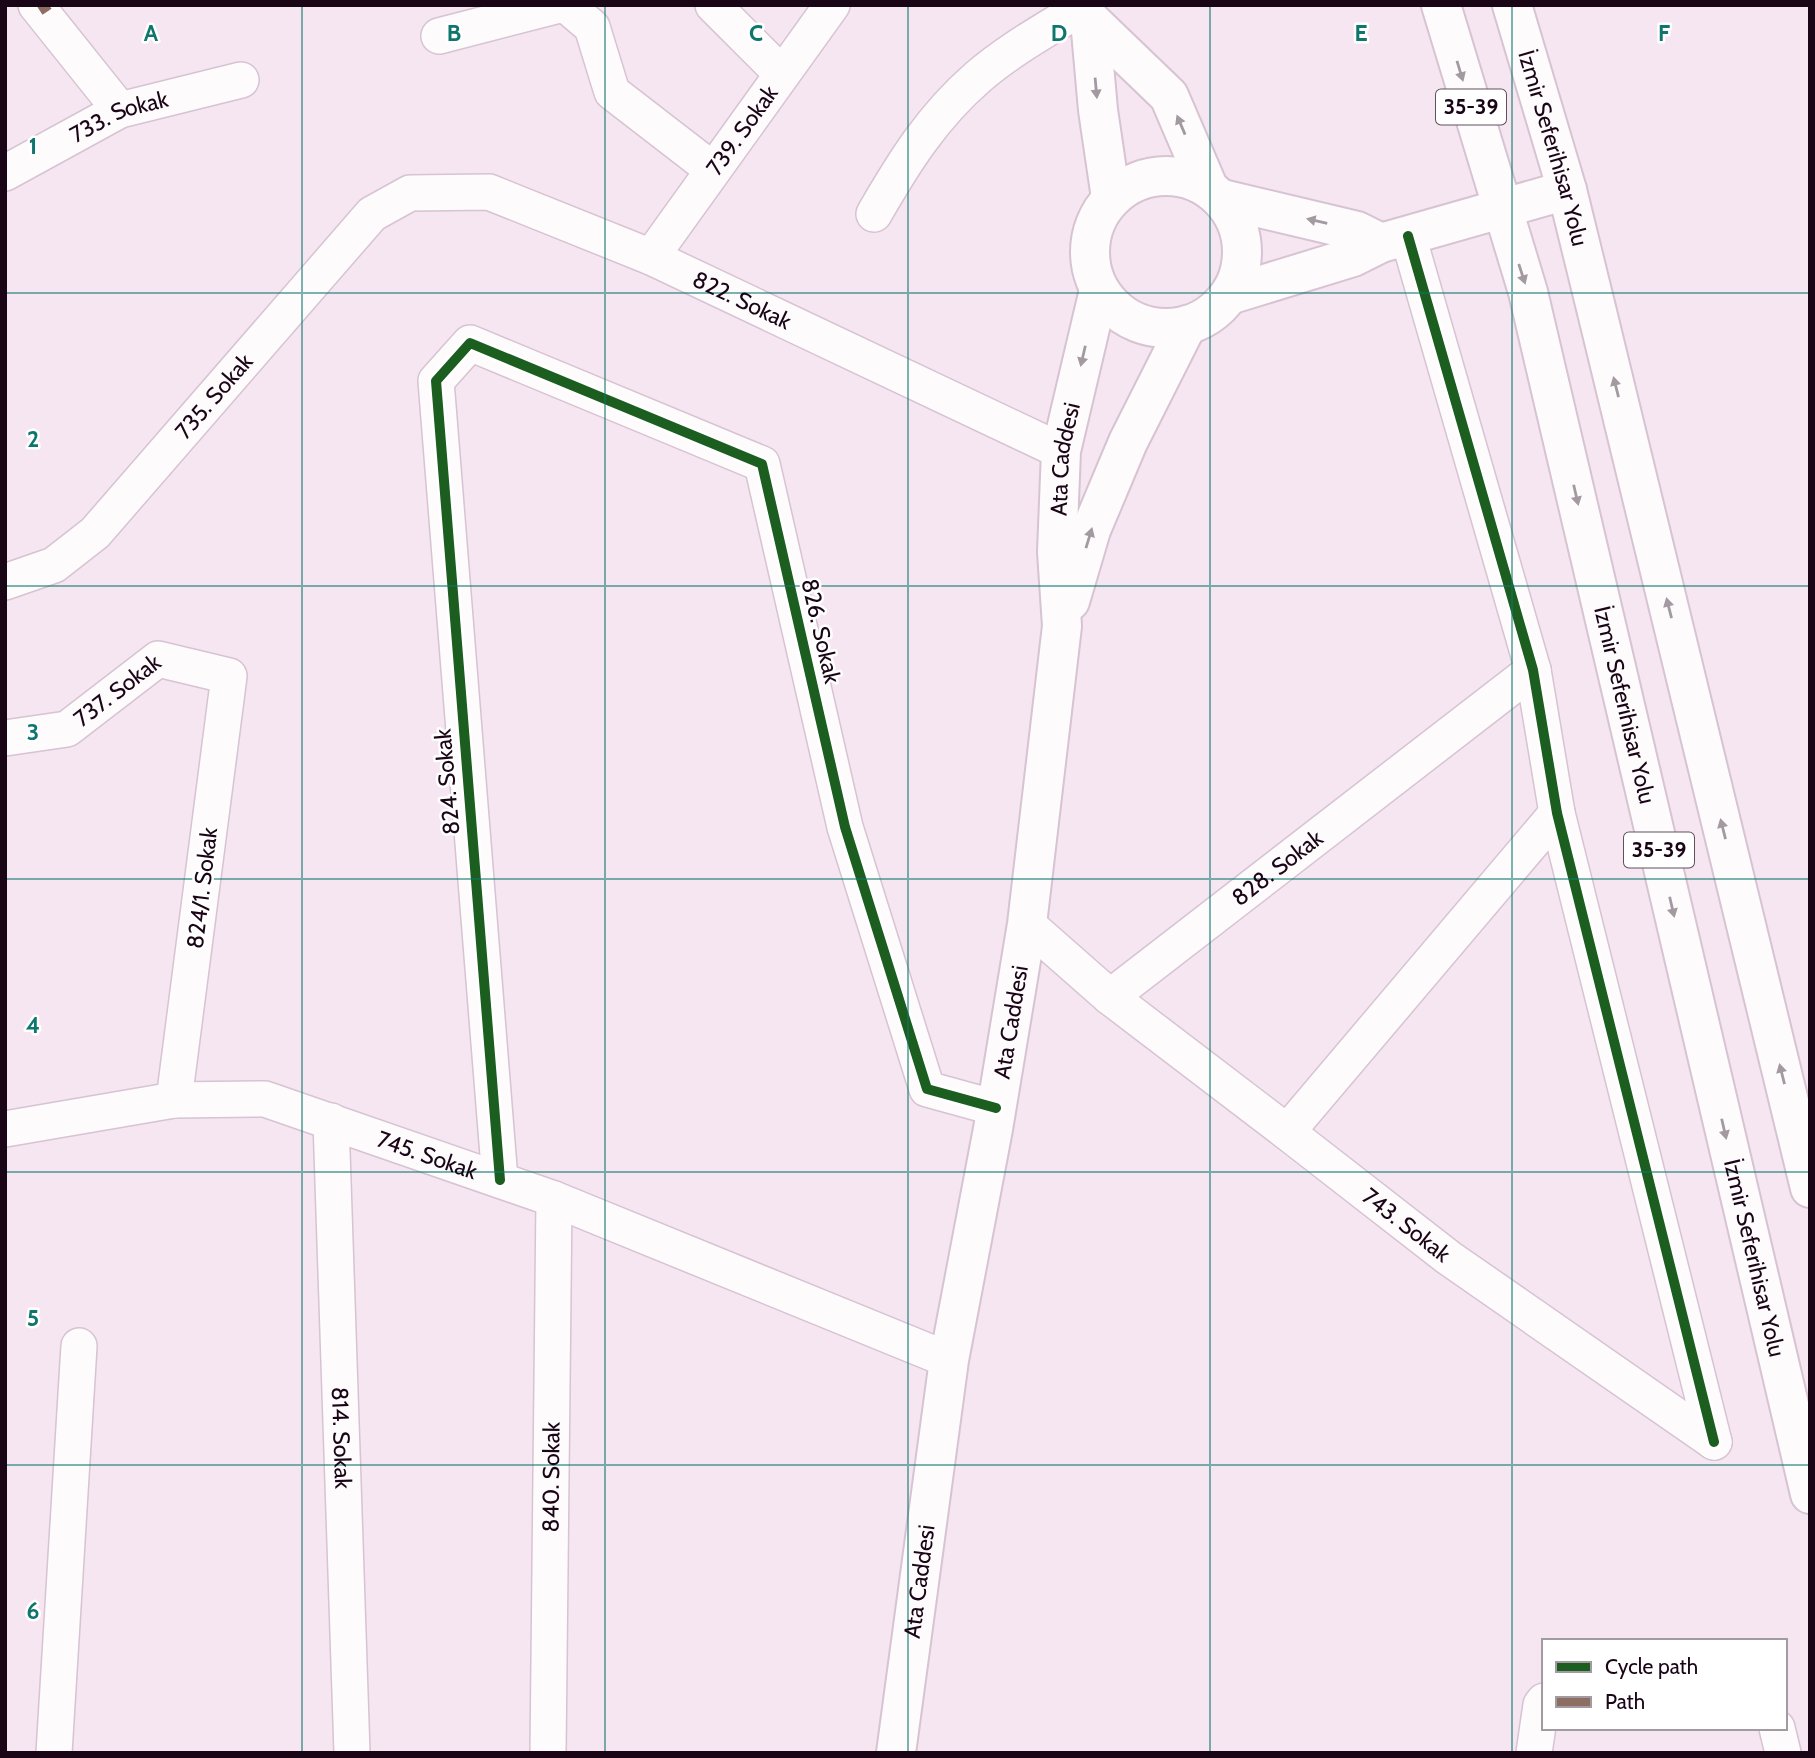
<svg xmlns="http://www.w3.org/2000/svg" width="1815" height="1758" font-family="Cabin,sans-serif">
	<style>
		.lines { fill: none; stroke-linecap: round; stroke-linejoin: round }
		.minor-casing { stroke: #d7c3d2; stroke-width: 38 }
		.major-casing { stroke: #d7c3d2; stroke-width: 42 }
		.minor { stroke: #fefbfd; stroke-width: 35 }
		.major { stroke: #fefbfd; stroke-width: 38 }
		.quiet { stroke: #8d6e63; stroke-width: 9; stroke-dasharray: 18 9; stroke-linecap: butt }
		.cycleway-casing { stroke: #fff; stroke-width: 15 }
		.cycleway { stroke: #1b5e20; stroke-width: 10 }
		.oneway { fill: #a399a1 }
		.grid { fill: none; stroke: #0f766e; stroke-width: 2; stroke-opacity: 0.55 }
		.labels { text-anchor: middle; stroke-width: 5; stroke-linejoin: round; paint-order: stroke }
		.shield { fill: #fff; stroke: #5f505c; stroke-width: 2 }
		.shield-label { font-size: 21px; font-weight: bold; fill: #1a0516 }
		.street-label { font-size: 23px; fill: #1a0516; stroke: #fff }
		.grid-label { font-size: 23px; text-anchor: middle; font-weight: bold; fill: #0f766e; stroke: #fff; stroke-width: 5; stroke-linejoin: round; paint-order: stroke }
	</style>
	<rect width="100%" height="100%" fill="#f5e6f1"/>
	<g class="lines">
		<defs>
			<g id="minor">
				<path d="M36,5L120,110"/>
				<path d="M566,5L592,27L612,92L713,170"/>
				<path d="M713,5L782,74"/>
				<path d="M439,36L559,5"/>
				<path id="s1" d="M5,173L120,110L241,80"/>
				<path d="M874,214C904,162 932,117 978,77C1009,50 1046,30 1081,8"/>
				<path d="M1408,236L1533,670L1557,813L1714,1442"/>
				<path id="s2" d="M651,257L832,5"/>
				<path id="s3" d="M5,582L54,565L95,533L372,214L410,193L489,192L651,257L1061,451"/>
				<path id="s4" d="M5,738L67,729L158,659L229,676L174,1100"/>
				<path id="s5" d="M1027,924L1110,997L1533,670"/>
				<path id="s6" d="M1110,997L1287,1132L1449,1258L1714,1442"/>
				<path id="s7" d="M331,1121L352,1753"/>
				<path id="s8" d="M5,1129L174,1100L265,1099L554,1199L949,1360"/>
				<path d="M1287,1132L1557,813"/>
				<path d="M500,1180L436,381L470,343L762,464L845,827L927,1089L996,1108"/>
				<path d="M1777,1728L1783,1753"/>
				<path d="M54,1753L79,1346"/>
				<path id="s9" d="M548,1753L554,1199"/>
				<path d="M1534,1753L1541,1705L1544,1701"/>
			</g>
			<g id="major">
				<path d="M1079,5L1090,20L1169,96L1208,187"/>
				<path id="s10" d="M1441,5L1528,292L1810,1494"/>
				<path id="s11" d="M1512,5L1567,190L1597,312L1810,1188"/>
				<path d="M1090,20L1098,110L1111,198"/>
				<circle cx="1166" cy="252" r="76"/>
				<path d="M1222,199L1357,231L1381,243"/>
				<path d="M1229,295L1353,257L1381,243L1567,190"/>
				<path d="M1070,601L1091,530L1128,442L1187,325"/>
				<path id="s12" d="M896,1753L949,1360L993,1129L1027,924L1062,626L1057,552L1061,451L1099,290"/>
			</g>
		</defs>
		<use href="#minor" class="minor-casing"/>
		<use href="#major" class="major-casing"/>
		<use href="#minor" class="minor"/>
		<use href="#major" class="major"/>
		<path class="quiet" d="M40,11L49,5"/>
		<defs>
			<path id="cycleway" d="M1408,236L1533,670L1557,813L1714,1442
				M500,1180L436,381L470,343L762,464L845,827L927,1089L996,1108"/>
		</defs>
		<use href="#cycleway" class="cycleway-casing"/>
		<use href="#cycleway" class="cycleway"/>
	</g>
	<defs><path id="oneway-solid" d="M-6-.8H1V-3.2L6.5 0L1 3.2V.8H-6Z" transform="scale(1.75)"/></defs>
	<g class="oneway">
		<use href="#oneway-solid" transform="translate(1460 71) rotate(73)"/>
		<use href="#oneway-solid" transform="translate(1096 88) rotate(85)"/>
		<use href="#oneway-solid" transform="translate(1181 125) rotate(-113)"/>
		<use href="#oneway-solid" transform="translate(1317 221) rotate(-167)"/>
		<use href="#oneway-solid" transform="translate(1522 274) rotate(72)"/>
		<use href="#oneway-solid" transform="translate(1083 356) rotate(103)"/>
		<use href="#oneway-solid" transform="translate(1616 387) rotate(-104)"/>
		<use href="#oneway-solid" transform="translate(1576 495) rotate(77)"/>
		<use href="#oneway-solid" transform="translate(1089 538) rotate(-73)"/>
		<use href="#oneway-solid" transform="translate(1669 608) rotate(-104)"/>
		<use href="#oneway-solid" transform="translate(1723 829) rotate(-104)"/>
		<use href="#oneway-solid" transform="translate(1672 907) rotate(77)"/>
		<use href="#oneway-solid" transform="translate(1782 1074) rotate(-104)"/>
		<use href="#oneway-solid" transform="translate(1724 1129) rotate(77)"/>
	</g>
	<path class="grid" d="M302,5V1753M605,5V1753M908,5V1753M1210,5V1753M1512,5V1753M5,293H1810M5,586H1810M5,879H1810M5,1172H1810M5,1465H1810"/>
	<g class="labels">
		<g class="shield">
			<rect x="1436" y="89.5" width="70" height="35" rx="5"/>
			<rect x="1624" y="832.5" width="70" height="35" rx="5"/>
		</g>
		<g class="shield-label">
			<text x="1471" y="114">35-39</text>
			<text x="1659" y="857">35-39</text>
		</g>
		<g class="street-label">
			<text dy="8" stroke="none"><textPath href="#s1" startOffset="128">733. Sokak</textPath></text>
			<text dy="8" stroke="none"><textPath href="#s2" startOffset="156">739. Sokak</textPath></text>
			<text dy="8" stroke="none"><textPath href="#s11" startOffset="149">İzmir Seferihisar Yolu</textPath></text>
			<text dy="8" stroke="none"><textPath href="#s3" startOffset="924">822. Sokak</textPath></text>
			<text dy="8" stroke="none"><textPath href="#s3" startOffset="285">735. Sokak</textPath></text>
			<text dy="8" stroke="none"><textPath href="#s12" startOffset="1307">Ata Caddesi</textPath></text>
			<text transform="translate(821 631) rotate(77)" y="8">826. Sokak</text>
			<text dy="8" stroke="none"><textPath href="#s4" startOffset="126">737. Sokak</textPath></text>
			<text dy="8" stroke="none"><textPath href="#s10" startOffset="724">İzmir Seferihisar Yolu</textPath></text>
			<text transform="translate(447 782) rotate(-95)" y="8">824. Sokak</text>
			<text dy="8" stroke="none"><textPath href="#s5" startOffset="322">828. Sokak</textPath></text>
			<text transform="translate(202 888) rotate(-83)" y="8">824/1. Sokak</text>
			<text dy="8" stroke="none"><textPath href="#s12" startOffset="740">Ata Caddesi</textPath></text>
			<text dy="8" stroke="none"><textPath href="#s8" startOffset="434">745. Sokak</textPath></text>
			<text dy="8" stroke="none"><textPath href="#s6" startOffset="374">743. Sokak</textPath></text>
			<text dy="8" stroke="none"><textPath href="#s10" startOffset="1292">İzmir Seferihisar Yolu</textPath></text>
			<text dy="8" stroke="none"><textPath href="#s7" startOffset="317">814. Sokak</textPath></text>
			<text dy="8" stroke="none"><textPath href="#s9" startOffset="276">840. Sokak</textPath></text>
			<text dy="8" stroke="none"><textPath href="#s12" startOffset="173">Ata Caddesi</textPath></text>
		</g>
	</g>
	<g class="grid-label">
		<text x="151" y="41">A</text>
		<text x="454" y="41">B</text>
		<text x="756" y="41">C</text>
		<text x="1059" y="41">D</text>
		<text x="1361" y="41">E</text>
		<text x="1664" y="41">F</text>
		<text x="33" y="154">1</text>
		<text x="33" y="447">2</text>
		<text x="33" y="740">3</text>
		<text x="33" y="1033">4</text>
		<text x="33" y="1326">5</text>
		<text x="33" y="1619">6</text>
	</g>
	<rect width="1815" height="1758" fill="none" stroke="#1a0516" stroke-width="14"/>
	<rect x="1542" y="1639" width="245" height="91" fill="#ffffff" stroke="#a39ba2" stroke-width="2"/>
	<rect x="1556" y="1662" width="35" height="10" fill="#1b5e20" stroke="#a39ba2" stroke-width="2"/>
	<text x="1605" y="1674" font-size="21" fill="#1a0516">Cycle path</text>
	<rect x="1556" y="1697" width="35" height="10" fill="#8d6e63" stroke="#a39ba2" stroke-width="2"/>
	<text x="1605" y="1709" font-size="21" fill="#1a0516">Path</text>
</svg>
